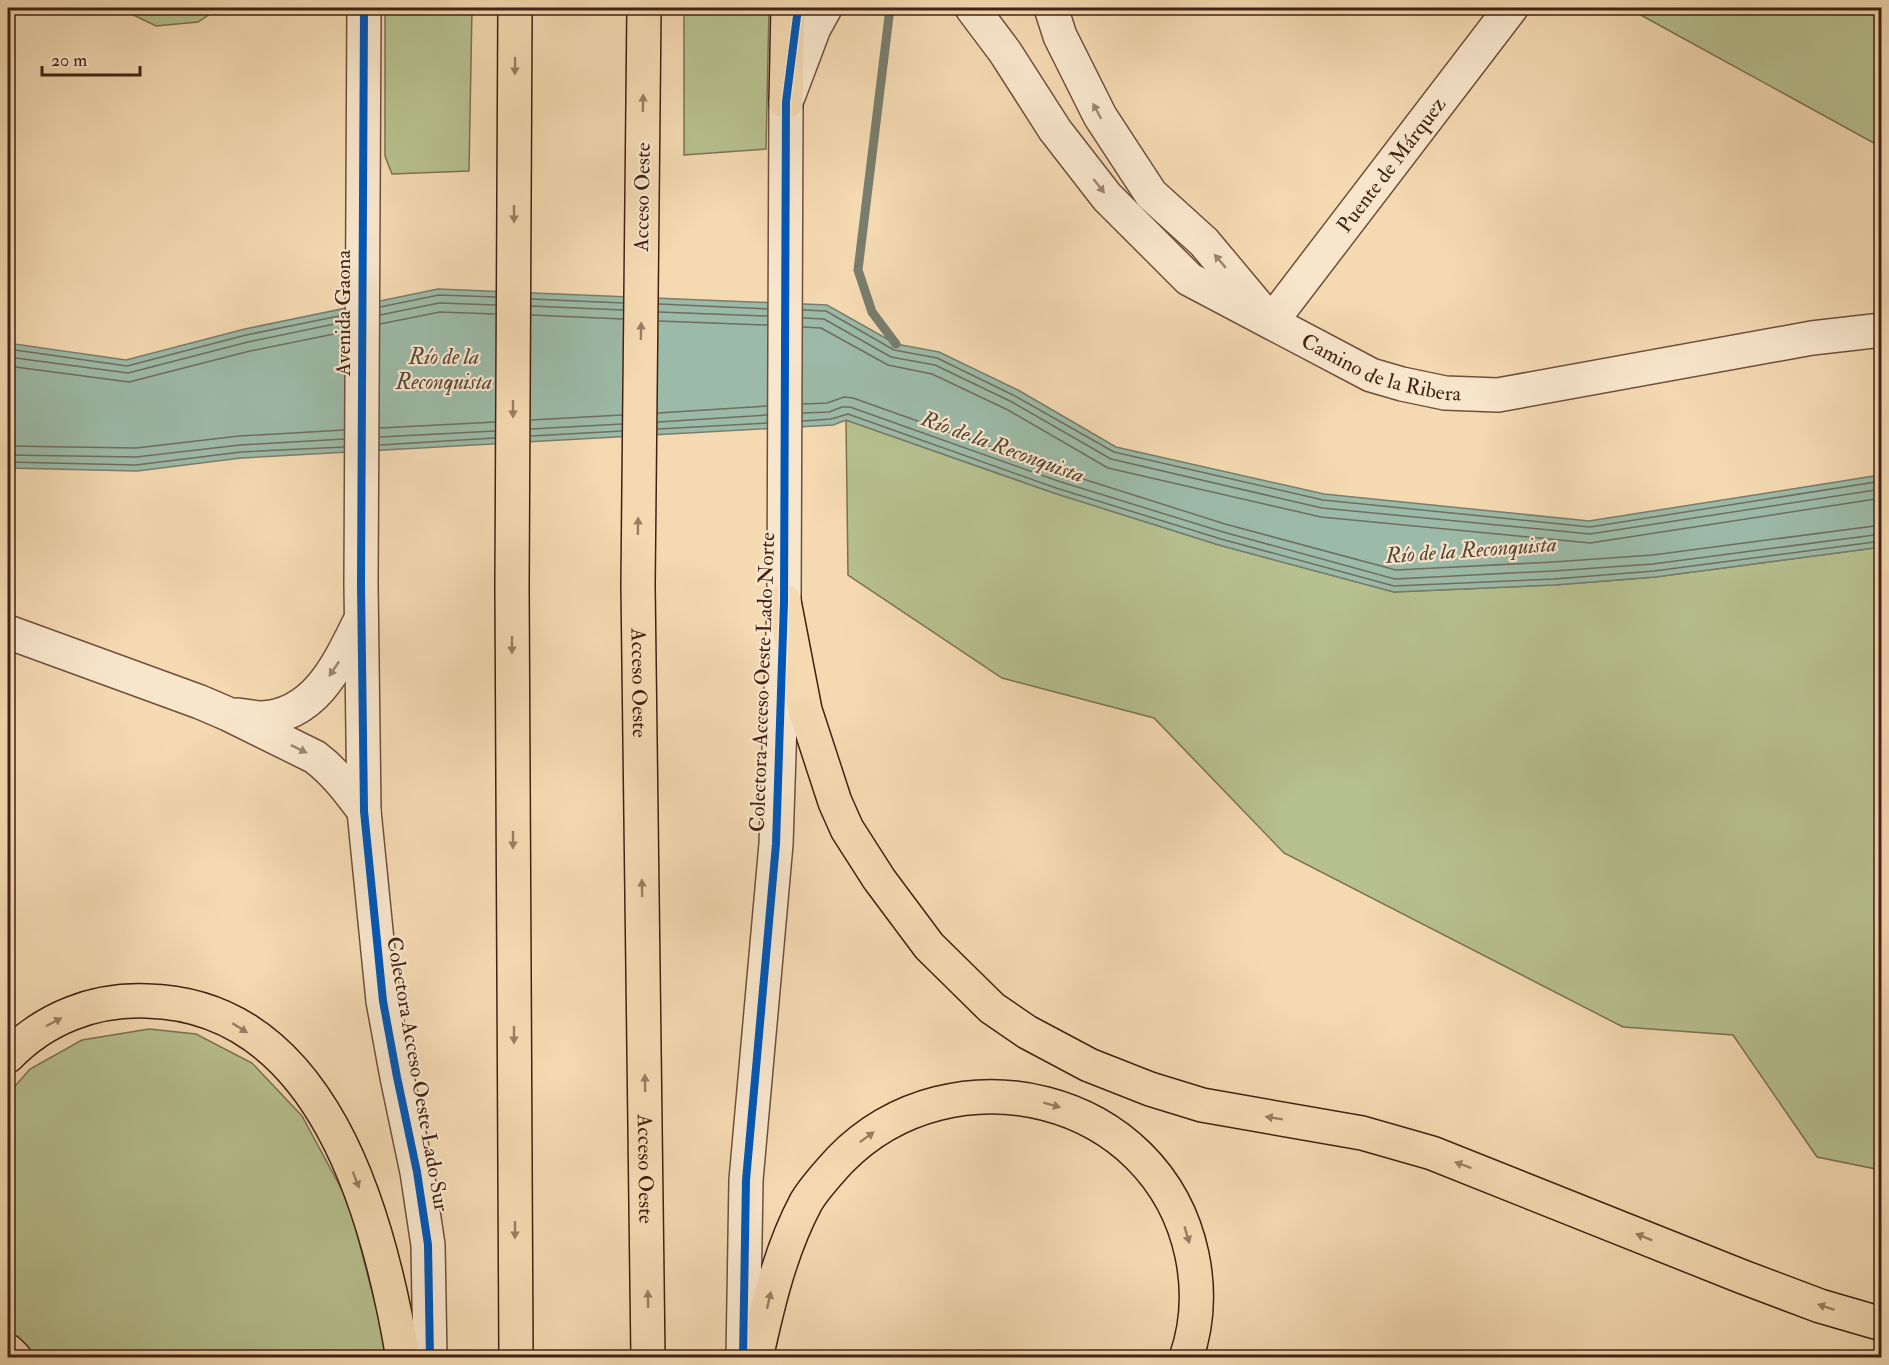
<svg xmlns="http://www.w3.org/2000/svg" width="1889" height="1365" font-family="'IM FELL Double Pica',serif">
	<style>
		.green { fill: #b7c08f; stroke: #7d7052; stroke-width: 1.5 }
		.water { fill: #9cbaa8; stroke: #787d6d; stroke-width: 1.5 }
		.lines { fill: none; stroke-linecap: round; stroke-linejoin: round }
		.shore { stroke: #706e5e; stroke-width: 1.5 }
		.stream { stroke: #787d6d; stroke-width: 9 }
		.minor-casing { stroke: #6f4f3b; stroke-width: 36 }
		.highway-casing { stroke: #432114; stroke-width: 36 }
		.minor { stroke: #f8e6cc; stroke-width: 33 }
		.highway { stroke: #f4d9b1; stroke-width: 33 }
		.cycleway-casing { stroke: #f8e6cc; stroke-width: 11 }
		.cycleway { stroke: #0057b8; stroke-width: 8 }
		.oneway { fill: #9c7d62 }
		.oneway2 { fill: #9e8470 }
		.labels { text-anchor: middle; stroke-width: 4.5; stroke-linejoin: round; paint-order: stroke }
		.street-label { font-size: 21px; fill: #432114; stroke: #f8e6cc }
		.water-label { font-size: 22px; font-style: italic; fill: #594739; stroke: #f8e6cc }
	</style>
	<rect width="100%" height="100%" fill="#f4d9b1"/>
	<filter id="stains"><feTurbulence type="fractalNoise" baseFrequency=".00333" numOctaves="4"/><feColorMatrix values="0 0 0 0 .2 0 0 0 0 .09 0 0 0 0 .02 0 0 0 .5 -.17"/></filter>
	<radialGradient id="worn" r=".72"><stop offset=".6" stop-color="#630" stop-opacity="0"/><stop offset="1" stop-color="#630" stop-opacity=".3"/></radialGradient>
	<path class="green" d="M119,8H118H219L198,22L156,26Z
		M385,8H472L469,171L392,174L385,156Z
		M684,8H769L766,149L684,155Z
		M1628,8H1881V147Z
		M846,420L1054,493L1219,545L1394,592L1554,585L1655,577L1881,547V1170L1817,1157L1733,1035L1623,1027L1284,853L1154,718L1002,678L848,575Z
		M149,1029L196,1034L252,1063L302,1116L349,1203L389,1357H27L8,1333V1094L30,1069L82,1040Z"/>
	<path class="water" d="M438,289L827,305L896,344L939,352L1018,390L1116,447L1324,494L1589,521L1881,475L1882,547L1655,577L1554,585L1394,592L1219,545L1054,493L846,420L833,425L241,458L137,471L8,468V343L126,360L245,329Z"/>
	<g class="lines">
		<path class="shore" d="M531,299L623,303
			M659,304L767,309
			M531,306L623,310
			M380,307L439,295L495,297
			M803,310L826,311L894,350L937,358L1015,396L1114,452L1323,500L1590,527L1882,481
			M659,312L767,316
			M380,315L439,303L495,305
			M531,315L623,319
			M803,318L824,319L891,357L935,365L1012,402L1111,459L1322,508L1590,534L1882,489
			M659,321L767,325
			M380,324L440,312L495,314
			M803,327L821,328L888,365L932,374L1008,410L1108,468L1321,517L1590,543L1882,498
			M8,349L127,366L246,335L344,315
			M8,357L128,373L248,342L344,322
			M8,366L129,382L250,351L344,332
			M803,404L827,403L844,397L853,398L1061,472L1225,524L1396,570L1553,562L1653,555L1882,525
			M658,413L767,406
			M803,413L829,412L842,407H850L1058,481L1223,532L1395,579L1553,571L1653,564L1882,534
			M531,420L622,415
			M803,421L831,419L848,414L1056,488L1221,539L1394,586L1554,579L1654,571L1882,541
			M658,422L767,415
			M380,428L495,422
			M531,429L622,424
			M658,429L767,423
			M531,436L622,431
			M380,437L495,431
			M380,445L495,438
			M8,446L136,448L239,436L344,430
			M8,455L136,457L240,445L344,439
			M8,462L136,465L241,452L344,447"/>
		<path class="stream" d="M890,8L858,270L872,312L896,344"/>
		<defs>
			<g id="minor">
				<path d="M364,8L361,584L364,811L383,1001L397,1077L417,1172L428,1245L430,1358"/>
				<path id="s1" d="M972,8L1005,52L1055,130L1107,197L1189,279L1371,375L1402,384L1445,393L1498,395L1812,338L1882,330"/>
				<path d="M1051,8L1060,36L1100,116L1151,194L1204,242L1260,309"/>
				<path d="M788,97L814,28L825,8"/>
				<path id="s2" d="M1271,322L1511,8"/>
				<path d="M8,632L200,702L228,714L315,757C335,772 349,791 364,811"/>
				<path d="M238,715C246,716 254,718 261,718C315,716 338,665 359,623"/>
				<path d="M743,1358L746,1180L776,844L784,601L786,102L790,75"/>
			</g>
			<g id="highway">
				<path d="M515,8L512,586L516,1358"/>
				<path id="s3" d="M644,8L638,585L648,1358"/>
				<path d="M786,102L788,8"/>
				<path d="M784,601L805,710L835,802L847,829L879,879L929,946L992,1008L1027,1032L1089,1065L1150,1089L1202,1105L1362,1133L1432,1153L1743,1277L1820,1306L1882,1324"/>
				<path d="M8,1056C45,1018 94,999 147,1001C324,1005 379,1216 403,1358"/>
				<path d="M8,1351L15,1358"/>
				<path d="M756,1358C768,1304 780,1251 806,1202C815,1187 828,1173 840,1160C952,1045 1158,1093 1192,1255C1199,1289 1198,1324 1186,1358"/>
			</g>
		</defs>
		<use href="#minor" class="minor-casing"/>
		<use href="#highway" class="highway-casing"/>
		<use href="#minor" class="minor"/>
		<use href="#highway" class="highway"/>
		<defs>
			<path id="cycleway" d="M364,8L361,584L364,811L383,1001L397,1077L417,1172L428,1245L430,1358
				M743,1358L746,1180L776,844L784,601L786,102L798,8"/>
		</defs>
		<use href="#cycleway" class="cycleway-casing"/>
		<use href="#cycleway" class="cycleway"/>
	</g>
	<defs><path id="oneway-solid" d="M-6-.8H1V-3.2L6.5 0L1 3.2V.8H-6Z" transform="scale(1.5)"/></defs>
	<g class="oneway">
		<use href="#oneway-solid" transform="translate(515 66) rotate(91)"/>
		<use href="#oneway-solid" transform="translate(643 103) rotate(-89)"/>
		<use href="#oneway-solid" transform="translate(514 214) rotate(90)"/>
		<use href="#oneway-solid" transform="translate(641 331) rotate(-89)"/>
		<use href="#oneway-solid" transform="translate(513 409) rotate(90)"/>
		<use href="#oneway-solid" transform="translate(638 526) rotate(-89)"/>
		<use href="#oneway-solid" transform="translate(512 645) rotate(90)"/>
		<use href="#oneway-solid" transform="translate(513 840) rotate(90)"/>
		<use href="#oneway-solid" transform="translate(642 888) rotate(-91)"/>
		<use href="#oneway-solid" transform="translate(54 1022) rotate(-28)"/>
		<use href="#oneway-solid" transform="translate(240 1028) rotate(32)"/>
		<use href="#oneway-solid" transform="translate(514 1035) rotate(90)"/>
		<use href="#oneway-solid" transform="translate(645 1083) rotate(-91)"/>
		<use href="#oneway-solid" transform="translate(1052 1105) rotate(15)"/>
		<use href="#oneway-solid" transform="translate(1274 1118) rotate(-171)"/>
		<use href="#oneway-solid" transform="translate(867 1137) rotate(-36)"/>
		<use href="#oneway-solid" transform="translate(1463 1165) rotate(-160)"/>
		<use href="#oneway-solid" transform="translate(356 1180) rotate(69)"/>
		<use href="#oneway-solid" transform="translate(515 1230) rotate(90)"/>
		<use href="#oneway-solid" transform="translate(1187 1235) rotate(74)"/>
		<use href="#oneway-solid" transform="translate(1644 1237) rotate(-158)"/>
		<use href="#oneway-solid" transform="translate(648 1299) rotate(-91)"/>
		<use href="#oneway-solid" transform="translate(769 1300) rotate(-77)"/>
		<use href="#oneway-solid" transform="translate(1826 1307) rotate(-162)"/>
	</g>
	<g class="oneway2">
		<use href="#oneway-solid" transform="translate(1097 111) rotate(-118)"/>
		<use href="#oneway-solid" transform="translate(1099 186) rotate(52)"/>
		<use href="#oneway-solid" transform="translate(1220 261) rotate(-130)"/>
		<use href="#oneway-solid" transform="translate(334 669) rotate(124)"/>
		<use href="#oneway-solid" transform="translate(299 749) rotate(26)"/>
	</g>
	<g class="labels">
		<g class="street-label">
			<text dy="7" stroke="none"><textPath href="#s2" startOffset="198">Puente de Márquez</textPath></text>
			<text transform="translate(642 197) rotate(-89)" y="7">Acceso Oeste</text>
			<text transform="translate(343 313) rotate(-90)" y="7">Avenida Gaona</text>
			<text dy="7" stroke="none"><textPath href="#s1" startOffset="562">Camino de la Ribera</textPath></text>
			<text transform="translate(762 682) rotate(-88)" y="7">Colectora Acceso Oeste Lado Norte</text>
			<text dy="7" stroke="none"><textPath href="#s3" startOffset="675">Acceso Oeste</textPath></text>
			<text transform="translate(418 1074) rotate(80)" y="7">Colectora Acceso Oeste Lado Sur</text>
			<text dy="7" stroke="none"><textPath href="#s3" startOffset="1161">Acceso Oeste</textPath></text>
		</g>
		<g class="water-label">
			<text x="444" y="364">Río de la<tspan x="444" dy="25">Reconquista</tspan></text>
			<text transform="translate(1003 446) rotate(20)" y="8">Río de la Reconquista</text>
			<text transform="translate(1471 549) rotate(-4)" y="8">Río de la Reconquista</text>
		</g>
	</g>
	<rect width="1889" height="1365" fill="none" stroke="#f4d9b1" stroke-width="30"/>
	<rect x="9" y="9" width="1871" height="1347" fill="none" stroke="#432114" stroke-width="3"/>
	<rect x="15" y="15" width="1859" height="1335" fill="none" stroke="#432114" stroke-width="1.5"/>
	<path d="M42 66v9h98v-9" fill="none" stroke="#432114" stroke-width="3"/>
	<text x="51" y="66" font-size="18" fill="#432114" stroke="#f8e6cc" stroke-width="4.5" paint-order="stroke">20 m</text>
	<rect width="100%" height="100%" filter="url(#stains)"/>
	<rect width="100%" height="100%" fill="url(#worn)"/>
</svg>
